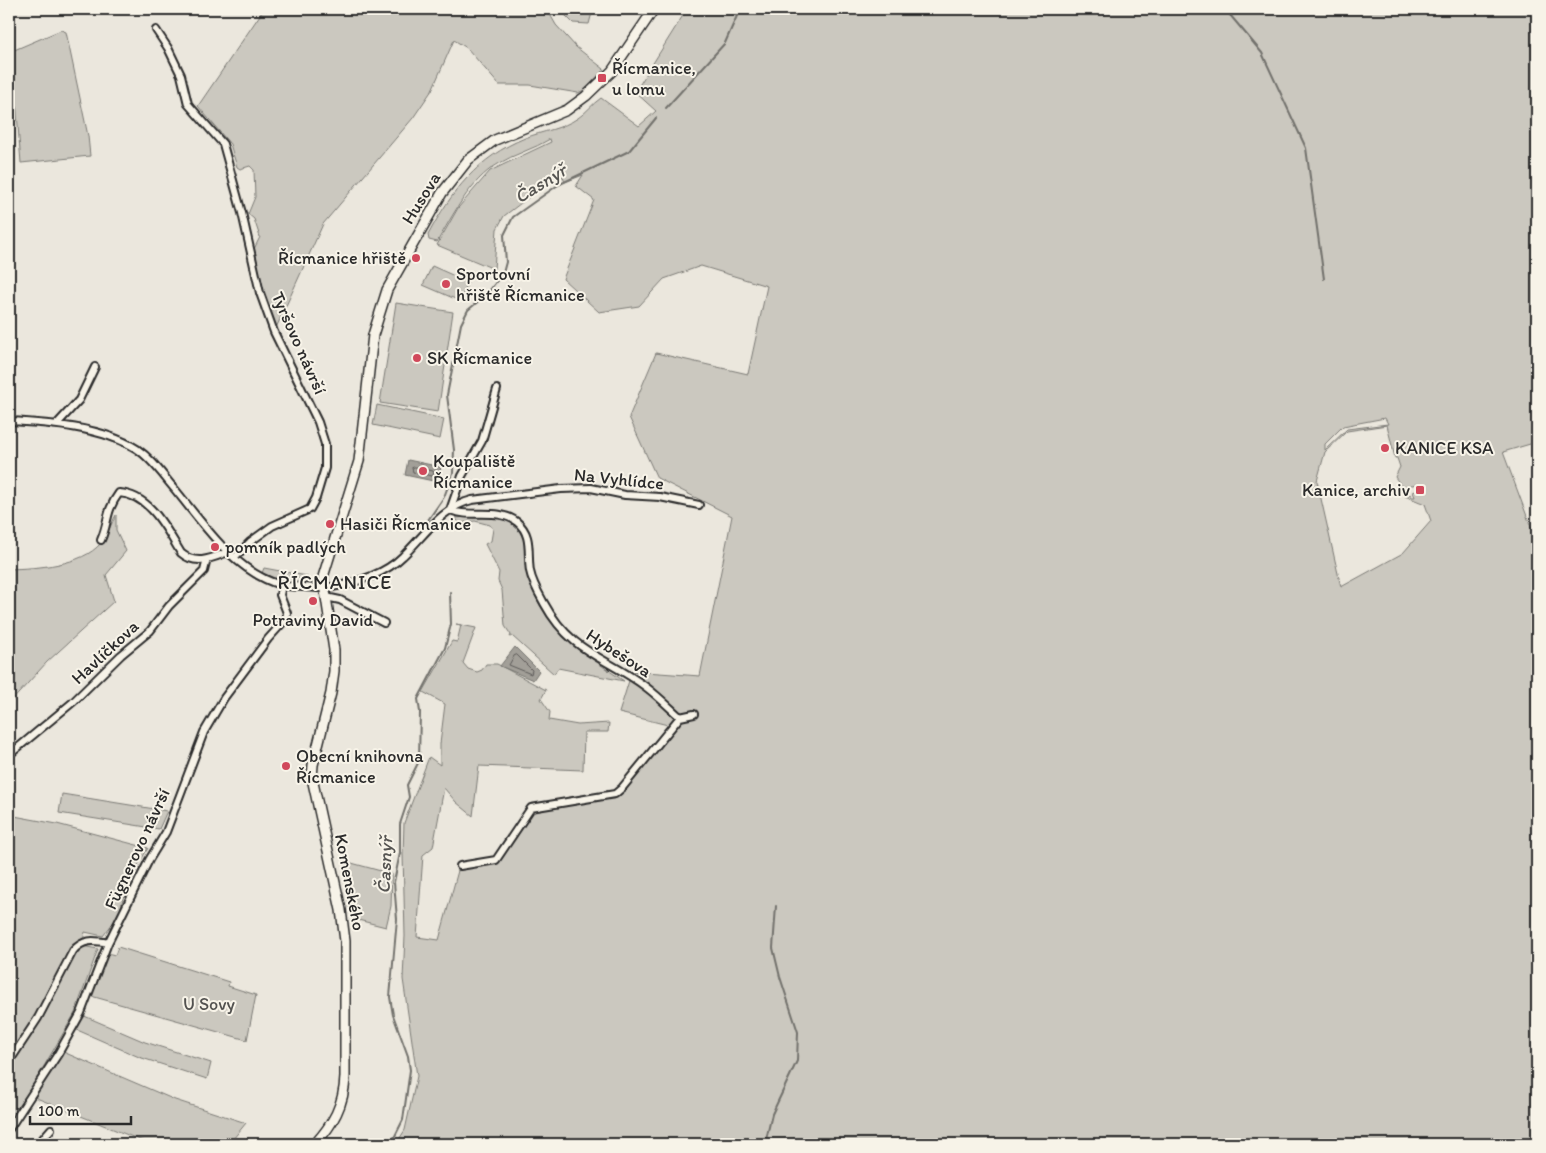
<svg xmlns="http://www.w3.org/2000/svg" width="1546" height="1153" font-family="Itim,sans-serif">
	<style>
		.green { fill: #cbc8bf; stroke: #7b7a75; fill-rule: evenodd }
		.water { fill: #a29f98; stroke: #72716c }
		.lines { fill: none; stroke-linecap: round; stroke-linejoin: round }
		.shore { stroke: #5b5957; stroke-width: 1 }
		.stream { stroke: #72716c; stroke-width: 2 }
		.minor-casing { stroke: #2b2b2b; stroke-width: 10 }
		.secondary-casing { stroke: #2b2b2b; stroke-width: 12 }
		.minor { stroke: #f7f3e8; stroke-width: 6 }
		.secondary { stroke: #f7f3e8; stroke-width: 9 }
		.poi-dot { fill: #d1495b; stroke: #f7f3e8; stroke-width: 2 }
		.labels { text-anchor: middle; stroke-width: 4; stroke-linejoin: round; paint-order: stroke }
		.poi-label { font-size: 18px; fill: #2b2b2b; stroke: #f7f3e8; text-anchor: start }
		.street-label { font-size: 18px; fill: #2b2b2b; stroke: #f7f3e8 }
		.park-label { font-size: 18px; fill: #535250; stroke: #f7f3e8 }
		.water-label { font-size: 19px; font-style: italic; fill: #555451; stroke: #f7f3e8 }
		.quarter-label { font-size: 20px; letter-spacing: 1px; fill: #2b2b2b; stroke: #f7f3e8 }
	</style>
	<rect width="100%" height="100%" fill="#ebe7dd"/>
	<filter id="ink" filterUnits="userSpaceOnUse"><feTurbulence type="fractalNoise" baseFrequency=".02" numOctaves="2"/><feDisplacementMap in="SourceGraphic" scale="10" xChannelSelector="R" yChannelSelector="G"/><feConvolveMatrix kernelMatrix="1 2 1 2 8 2 1 2 1" color-interpolation-filters="sRGB"/></filter>
	<g filter="url(#ink)">
		<path class="green" d="M264,9H547L556,25L576,47L604,69L586,89L578,93L530,85H499L467,48L454,40L432,90L413,118L323,224L276,328L266,302L254,249L260,237L254,219L248,214L255,197L254,170L250,166L240,169L237,167L230,144L198,106Z
			M562,9H593L589,24L573,23L564,14Z
			M687,9H1537V442L1503,452L1537,543V1144H396L405,1130L417,1076L403,979L405,936L403,854L404,823L429,757L440,765V744L445,704L423,692L452,641L457,642L461,625L456,624L476,628L463,663L468,669L477,672L482,670L486,664H497L546,690L541,699L550,712L549,720L578,725L609,723L608,732H584L583,770L479,766L473,816L456,802L444,788L433,847L423,855L417,937L439,940L459,867L496,863L531,812L619,795L675,729L672,726L619,713L632,671L700,676L732,516L657,478L629,417L656,353L748,374L767,286L701,266L664,279L639,306L599,312L563,279L594,200L576,186L583,175L565,182L557,164L558,175L504,216L497,229L494,269L437,245L458,208L490,171L551,142L550,139C534,149 514,154 498,164C470,180 453,215 437,242L429,240L428,235C451,192 478,157 525,138C543,131 562,129 578,118C586,113 592,104 601,98L639,126L656,111L635,92ZM1385,418L1388,424L1347,429L1325,450V444L1343,426ZM1387,425L1395,458H1397L1400,467L1395,477L1402,487L1417,484L1421,489L1413,492L1415,497H1412L1410,494L1405,496L1425,504L1431,521L1403,553L1341,587L1317,481L1325,452L1347,431Z
			M61,30L66,32L88,136L90,156L21,163L12,51Z
			M432,266L468,282L460,301L423,285Z
			M396,303L453,312L438,412L380,403Z
			M377,405L444,419L440,439L373,425Z
			M116,515V530L126,551L106,575L114,601L47,662L9,704V569C36,568 82,566 101,543C107,536 111,524 116,515Z
			M455,518C472,517 496,513 512,522C531,534 524,560 529,579C542,627 586,655 624,681L558,668L554,674L512,636L510,637L511,635L505,626L502,590L498,581L499,572L485,544L491,541L493,529L490,525L475,521L460,523Z
			M264,568L307,576V579C288,577 282,583 262,573Z
			M62,794L167,811L159,829L59,813Z
			M9,815L57,824L148,848L126,886L119,915L103,936L85,932L82,946L98,949L75,1013L9,1126Z
			M344,861L392,874L391,906L386,927L358,920L356,910L349,908Z
			M118,947L229,982L228,986L256,995L247,1040L91,996L107,953L115,955Z
			M82,1015L145,1042L211,1063L207,1079L139,1057L75,1029Z
			M61,1051L175,1100L246,1123L229,1144H150L34,1097Z"/>
		<path class="water" d="M408,460L441,467L438,482L405,475Z
			M515,647L539,671L533,680L500,666Z"/>
		<g class="lines">
			<path class="shore" d="M415,467L433,471L434,474L432,476L413,472L412,468Z
				M517,655L532,670L531,674L509,665L514,656Z"/>
			<path class="stream" d="M1225,9L1262,53L1306,148L1324,279
				M666,108L725,43L740,9
				M426,523L444,497L453,473L454,450L447,395L461,324L468,310L486,295L503,273L506,262L504,235L513,217L558,185L629,151L656,118
				M391,1144L403,1120L410,1070L408,1056L393,1015L390,997L397,919L394,882L400,853V824L409,797L407,785L419,761L420,712L418,699L445,648L451,624L450,592
				M765,1144L772,1114L797,1061L798,1032L780,977L773,948L776,906"/>
			<defs>
				<path id="minor" d="M156,30L168,48L181,75L188,104L223,144L242,213L260,293L274,332L318,422L325,444V468L316,498L310,509L272,526L250,542L235,557
					M9,421C49,423 102,427 137,449C152,459 162,474 173,487C203,523 234,572 281,585C288,587 297,586 304,587C311,587 320,589 327,588C352,584 384,575 403,556C424,536 442,507 472,500L561,489L591,488L625,495L660,497L699,505
					M57,424L79,400L95,367
					M450,510C471,519 498,507 517,522C533,535 527,553 530,571C532,582 539,594 544,603C571,653 606,657 646,687C658,696 669,707 680,717L694,714
					M450,510L462,476L482,441L497,389
					M101,540C109,522 105,512 119,493C151,495 166,529 181,553C196,566 212,558 228,552
					M326,597L340,600L384,623
					M9,755L73,702L121,655L150,631L169,606L204,571L207,559
					M460,866L496,860L531,808L615,794L622,788L680,717
					M9,1062L38,1018L73,951C83,939 93,940 108,943
					M9,1129L58,1054L81,1013L108,943L149,860L166,832L204,732L224,698L268,639L286,619L287,613L280,595L282,585
					M38,1144L51,1129"/>
				<path id="secondary" d="M315,1144C333,1124 344,1105 345,1077V941L341,910L312,778L313,765L331,693L334,671V650L323,577L359,461L373,335L387,290L442,193L468,160L495,140L567,110L586,96L612,71L654,9"/>
			</defs>
			<use href="#minor" class="minor-casing"/>
			<use href="#secondary" class="secondary-casing"/>
			<use href="#minor" class="minor"/>
			<use href="#secondary" class="secondary"/>
		</g>
	</g>
	<g class="poi-dot">
		<rect x="597" y="73" width="10" height="10" rx="2.5"/>
		<circle cx="416" cy="258" r="5"/>
		<circle cx="446" cy="284" r="5"/>
		<circle cx="417" cy="358" r="5"/>
		<circle cx="1385" cy="448" r="5"/>
		<circle cx="423" cy="471" r="5"/>
		<rect x="1415" y="485" width="10" height="10" rx="2.5"/>
		<circle cx="330" cy="524" r="5"/>
		<circle cx="215" cy="547" r="5"/>
		<circle cx="313" cy="601" r="5"/>
		<circle cx="286" cy="766" r="5"/>
	</g>
	<g class="labels">
		<g class="poi-label">
			<text x="612" y="74">Řícmanice,<tspan x="612" dy="21">u lomu</tspan></text>
			<text x="406" y="264" text-anchor="end">Řícmanice hřiště</text>
			<text x="456" y="280">Sportovní<tspan x="456" dy="21">hřiště Řícmanice</tspan></text>
			<text x="427" y="364">SK Řícmanice</text>
			<text x="1395" y="454">KANICE KSA</text>
			<text x="433" y="467">Koupaliště<tspan x="433" dy="21">Řícmanice</tspan></text>
			<text x="1410" y="496" text-anchor="end">Kanice, archiv</text>
			<text x="340" y="530">Hasiči Řícmanice</text>
			<text x="225" y="553">pomník padlých</text>
			<text x="313" y="626" text-anchor="middle">Potraviny David</text>
			<text x="296" y="762">Obecní knihovna<tspan x="296" dy="21">Řícmanice</tspan></text>
		</g>
		<g class="street-label">
			<text transform="translate(421 198) rotate(-58)" y="6">Husova</text>
			<text transform="translate(299 343) rotate(66)" y="6">Tyršovo návrší</text>
			<text transform="translate(619 479) rotate(6)" y="6">Na Vyhlídce</text>
			<text transform="translate(105 652) rotate(-43)" y="6">Havlíčkova</text>
			<text transform="translate(619 653) rotate(33)" y="6">Hybešova</text>
			<text transform="translate(137 849) rotate(-65)" y="6">Fügnerovo návrší</text>
			<text transform="translate(350 882) rotate(79)" y="6">Komenského</text>
		</g>
		<g class="park-label">
			<text x="209" y="1010">U Sovy</text>
		</g>
		<g class="water-label">
			<text transform="translate(540 183) rotate(-32)" y="7">Časnýř</text>
			<text transform="translate(384 865) rotate(-87)" y="7">Časnýř</text>
		</g>
		<g class="quarter-label">
			<text x="335" y="589">ŘÍCMANICE</text>
		</g>
	</g>
	<rect width="1546" height="1153" fill="none" stroke="#f7f3e8" stroke-width="30"/>
	<rect x="15" y="15" width="1516" height="1123" fill="none" stroke="#2b2b2b" stroke-width="2" filter="url(#ink)"/>
	<path d="M30 1116v8h101v-8" fill="none" stroke="#2b2b2b" stroke-width="2.5"/>
	<text x="38" y="1116" font-size="15" fill="#2b2b2b" stroke="#f7f3e8" stroke-width="4" paint-order="stroke">100 m</text>
</svg>
